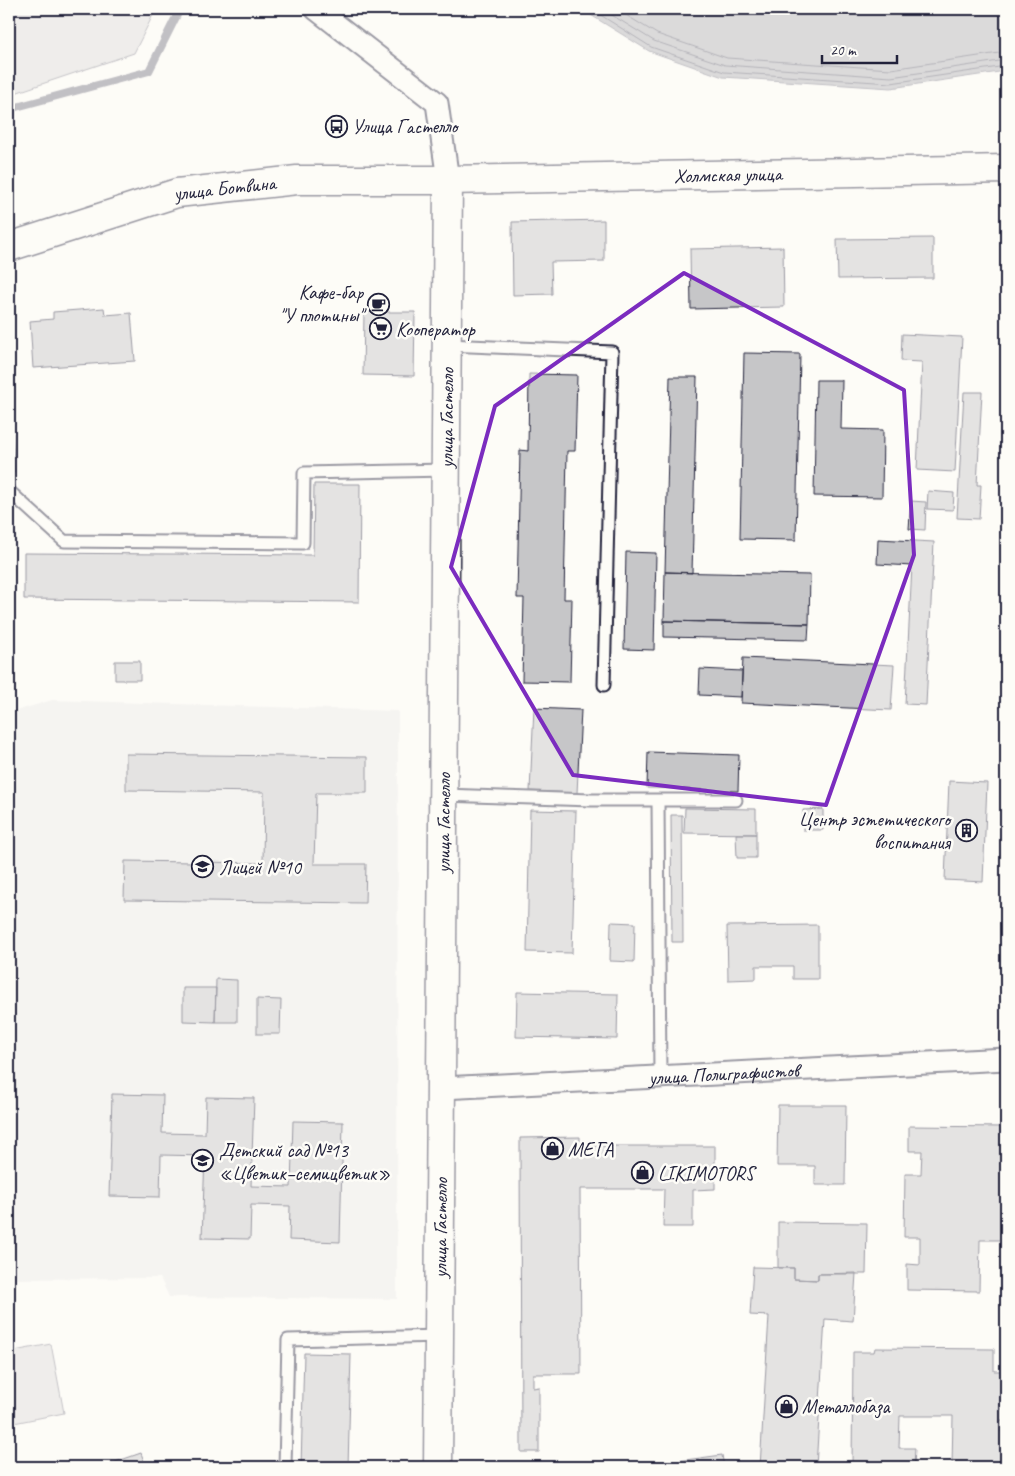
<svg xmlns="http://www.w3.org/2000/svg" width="1015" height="1476" font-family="Caveat,sans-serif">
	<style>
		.built { fill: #ecece9 }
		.green { fill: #dddcdb; stroke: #807f8b }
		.water { fill: #b2b2b7; stroke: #787885 }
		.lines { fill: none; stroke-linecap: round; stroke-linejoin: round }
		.shore { stroke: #5c5c6d; stroke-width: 1 }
		.stream { stroke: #787885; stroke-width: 8 }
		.building { fill: #c6c6c8; stroke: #22223b }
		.lane-casing { stroke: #22223b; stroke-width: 15 }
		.street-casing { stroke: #22223b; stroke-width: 25 }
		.secondary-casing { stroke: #22223b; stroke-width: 31 }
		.lane { stroke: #fdfcf7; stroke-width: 11 }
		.street { stroke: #fdfcf7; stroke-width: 21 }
		.secondary { stroke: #fdfcf7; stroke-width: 28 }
		.marked { fill: none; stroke: #7b2cbf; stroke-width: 4; stroke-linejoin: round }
		.labels { text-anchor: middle; stroke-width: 5; stroke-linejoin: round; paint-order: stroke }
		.poi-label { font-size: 20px; fill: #22223b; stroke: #fdfcf7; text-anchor: start }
		.street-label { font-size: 20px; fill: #22223b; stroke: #fdfcf7 }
	</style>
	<rect width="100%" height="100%" fill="#fdfcf7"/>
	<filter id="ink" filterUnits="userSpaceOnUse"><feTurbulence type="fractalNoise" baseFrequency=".02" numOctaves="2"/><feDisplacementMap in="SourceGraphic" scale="10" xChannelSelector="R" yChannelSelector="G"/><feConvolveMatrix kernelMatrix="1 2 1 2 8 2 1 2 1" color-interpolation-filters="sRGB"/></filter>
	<g filter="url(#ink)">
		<path class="built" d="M52,700L398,711L397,1299L169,1297L160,1278L9,1279V713Z"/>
		<path class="green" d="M9,9H156L134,53L9,95Z
			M51,1344L64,1413L9,1424V1352Z"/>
		<path class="water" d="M581,9H1006V71L891,88L723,77L649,51Z"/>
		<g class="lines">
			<path class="shore" d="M591,9L651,47L724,72L891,83L1006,66
				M602,9L654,41L725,65L891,77L1006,60
				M616,9L657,34L727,58L891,69L1006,52"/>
			<path class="stream" d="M9,109L149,71L180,9"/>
		</g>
		<path class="building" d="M604,220V261L551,262L552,294L513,295L512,222Z
			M933,238V278L838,279L837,239Z
			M783,247L784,307L691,309L690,249Z
			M104,308L105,315L131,313L135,361L33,368L30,321L53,319V312Z
			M364,312H415L414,376L363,375Z
			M902,334L962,337L955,472L917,470L922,362L901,361Z
			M744,353L800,354L796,540L740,539Z
			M529,374L577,375L575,451H567L564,599H572L570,682L522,681L524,598H517L520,450L528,451Z
			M670,377H697L692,573L665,572Z
			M816,380H842L841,429L883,430L882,497L814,496Z
			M964,392H982L977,485H981L979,519L957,518Z
			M9,431H12L14,473H9Z
			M314,484H360L359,602L24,599V553L313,555Z
			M928,491L954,493L953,510L927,509Z
			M911,501L926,502L925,530L909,529Z
			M878,539L934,542L926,705L905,704L912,566L877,564Z
			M626,552L656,553L654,650L624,649Z
			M665,572L810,575L809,624L664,621Z
			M664,621L809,624L808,640L664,637Z
			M743,658L894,665L891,710L741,703Z
			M115,661H140V680H115Z
			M700,669L742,671L741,697L699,695Z
			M534,708L581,710L577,793L530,791Z
			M648,752L739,755L738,791L647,788Z
			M126,754L367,757V793H316L314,864H366L365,903L124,900L125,861L263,863L264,792L126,790Z
			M949,781L987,783L983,882L945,880Z
			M685,808L756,809V834L684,833Z
			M823,809V830H803V810Z
			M530,810L576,811L572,953L527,952Z
			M671,815H682L683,942H672Z
			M736,834H756V858H737Z
			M611,922L635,923L634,962L610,961Z
			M818,925V979H793V966H756V979L728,980L727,926Z
			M216,979L237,980V1022H215Z
			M183,988H216L215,1022L183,1021Z
			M517,992L618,994L617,1039L516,1037Z
			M257,999L281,1000L280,1034H257Z
			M112,1094L163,1095L162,1133L205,1134L206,1097L254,1098L251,1186L291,1187L293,1121L343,1122L340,1242L289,1240L290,1206L251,1205L250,1239L202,1238L205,1156L161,1155L160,1197L109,1196Z
			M778,1105H846L845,1185H815V1166H777Z
			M909,1126L1004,1127L1002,1240H980L979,1291L907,1290V1264L920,1265V1237H904L905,1174H921L922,1151H909Z
			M580,1137V1146H715V1189L693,1190V1227H663L664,1189H580L581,1374H533V1388L539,1387V1452H521L520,1138Z
			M778,1222L867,1223L866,1274H818V1280L794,1279V1268H778Z
			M753,1267L794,1268V1279L818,1280V1274L856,1273L853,1321L825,1319L816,1467H760L769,1316L750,1315Z
			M875,1348L994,1349V1371H1002L1001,1409H1006V1421H1001V1432H1006V1467H952L953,1416H900L899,1448H915L914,1467L852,1466L853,1352H874Z
			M304,1353L351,1354L348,1467H301Z
			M141,1453L146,1467H101Z
			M722,1455L724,1467H663V1463Z"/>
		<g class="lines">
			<defs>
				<path id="lane" d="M447,345L612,352L604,685
					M9,491L64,541L303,543L304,473L446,470
					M444,795L591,800H736
					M658,801L660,1077
					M285,1467L288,1340L440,1336"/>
				<g id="street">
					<path d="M316,9L437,103L448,180"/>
					<path id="s1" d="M442,1088L1006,1059"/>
				</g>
				<g id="secondary">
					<path id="s2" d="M9,247L177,193L297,180H448L1006,169"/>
					<path id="s3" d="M438,1467L448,180"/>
				</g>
			</defs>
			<use href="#lane" class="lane-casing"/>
			<use href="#street" class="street-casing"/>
			<use href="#secondary" class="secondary-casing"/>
			<use href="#lane" class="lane"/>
			<use href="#street" class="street"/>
			<use href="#secondary" class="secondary"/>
		</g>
	</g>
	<path d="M0 0H1015V1476H0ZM684,273L904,390L914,555L826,805L573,775L451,567L495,406Z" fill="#fdfcf7" fill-opacity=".55" fill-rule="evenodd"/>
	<path class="marked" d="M684,273L904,390L914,555L826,805L573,775L451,567L495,406Z"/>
	<defs>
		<symbol id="bus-ring" viewBox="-11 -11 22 22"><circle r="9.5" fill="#fdfcf7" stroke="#22223b" stroke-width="1.5"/><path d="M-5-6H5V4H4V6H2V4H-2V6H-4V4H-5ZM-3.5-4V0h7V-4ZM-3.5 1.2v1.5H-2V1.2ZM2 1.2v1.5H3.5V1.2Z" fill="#22223b"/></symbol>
		<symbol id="cafe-ring" viewBox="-11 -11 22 22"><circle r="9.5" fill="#fdfcf7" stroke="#22223b" stroke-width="1.5"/><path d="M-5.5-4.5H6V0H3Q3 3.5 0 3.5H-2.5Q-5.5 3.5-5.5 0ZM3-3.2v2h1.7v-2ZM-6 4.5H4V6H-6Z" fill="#22223b"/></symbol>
		<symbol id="supermarket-ring" viewBox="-11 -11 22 22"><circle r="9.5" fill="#fdfcf7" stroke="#22223b" stroke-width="1.5"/><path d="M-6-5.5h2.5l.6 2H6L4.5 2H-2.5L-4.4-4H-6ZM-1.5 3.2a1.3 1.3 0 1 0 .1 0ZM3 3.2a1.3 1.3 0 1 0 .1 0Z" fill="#22223b"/></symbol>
		<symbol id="building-ring" viewBox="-11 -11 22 22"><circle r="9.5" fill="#fdfcf7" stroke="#22223b" stroke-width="1.5"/><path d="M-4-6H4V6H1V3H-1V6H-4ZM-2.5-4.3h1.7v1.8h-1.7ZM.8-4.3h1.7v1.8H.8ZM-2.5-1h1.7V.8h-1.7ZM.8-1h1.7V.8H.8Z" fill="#22223b"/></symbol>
		<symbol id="school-ring" viewBox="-11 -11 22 22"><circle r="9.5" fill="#fdfcf7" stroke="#22223b" stroke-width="1.5"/><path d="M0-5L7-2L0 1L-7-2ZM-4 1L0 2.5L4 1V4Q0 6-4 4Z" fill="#22223b"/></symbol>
		<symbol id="shop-ring" viewBox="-11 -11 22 22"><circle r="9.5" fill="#fdfcf7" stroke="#22223b" stroke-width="1.5"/><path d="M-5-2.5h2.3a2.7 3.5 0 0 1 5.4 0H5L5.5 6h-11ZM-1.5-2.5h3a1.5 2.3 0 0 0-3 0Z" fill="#22223b"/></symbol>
	</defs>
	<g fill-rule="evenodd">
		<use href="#bus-ring" x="324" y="114" width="25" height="25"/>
		<use href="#cafe-ring" x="366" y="292" width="25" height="25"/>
		<use href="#supermarket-ring" x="368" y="316" width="25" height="25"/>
		<use href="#building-ring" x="954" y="818" width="25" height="25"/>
		<use href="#school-ring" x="190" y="854" width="25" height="25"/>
		<use href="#shop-ring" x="540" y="1136" width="25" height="25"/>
		<use href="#school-ring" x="190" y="1148" width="25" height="25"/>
		<use href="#shop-ring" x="630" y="1160" width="25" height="25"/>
		<use href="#shop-ring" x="774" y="1394" width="25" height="25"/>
	</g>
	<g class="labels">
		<g class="poi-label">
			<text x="352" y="133">Улица Гастелло</text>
			<text x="363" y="299" text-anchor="end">Кафе-бар<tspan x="363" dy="23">"У плотины"</tspan></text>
			<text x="396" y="336">Кооператор</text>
			<text x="950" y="826" text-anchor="end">Центр эстетического<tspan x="950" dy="23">воспитания</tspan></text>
			<text x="219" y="874">Лицей №10</text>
			<text x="568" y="1156">МЕГА</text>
			<text x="219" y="1157">Детский сад №13<tspan x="219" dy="23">«Цветик–семицветик»</tspan></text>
			<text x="658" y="1180">LIKIMOTORS</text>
			<text x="802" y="1413">Металлобаза</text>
		</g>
		<g class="street-label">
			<text dy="7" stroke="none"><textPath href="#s2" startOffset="728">Холмская улица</textPath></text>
			<text dy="7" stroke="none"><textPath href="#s2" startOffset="224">улица Ботвина</textPath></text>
			<text dy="7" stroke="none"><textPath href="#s3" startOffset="1049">улица Гастелло</textPath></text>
			<text dy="7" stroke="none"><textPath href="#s3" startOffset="644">улица Гастелло</textPath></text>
			<text dy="7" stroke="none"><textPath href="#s1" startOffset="282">улица Полиграфистов</textPath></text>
			<text dy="7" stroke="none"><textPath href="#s3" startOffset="239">улица Гастелло</textPath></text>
		</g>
	</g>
	<rect width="1015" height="1476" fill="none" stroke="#fdfcf7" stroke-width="30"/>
	<rect x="15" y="15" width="985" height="1446" fill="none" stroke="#22223b" stroke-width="2" filter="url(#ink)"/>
	<path d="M822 55v8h75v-8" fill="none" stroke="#22223b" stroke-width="2.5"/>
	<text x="830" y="55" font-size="15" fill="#22223b" stroke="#fdfcf7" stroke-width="4" paint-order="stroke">20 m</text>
</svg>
